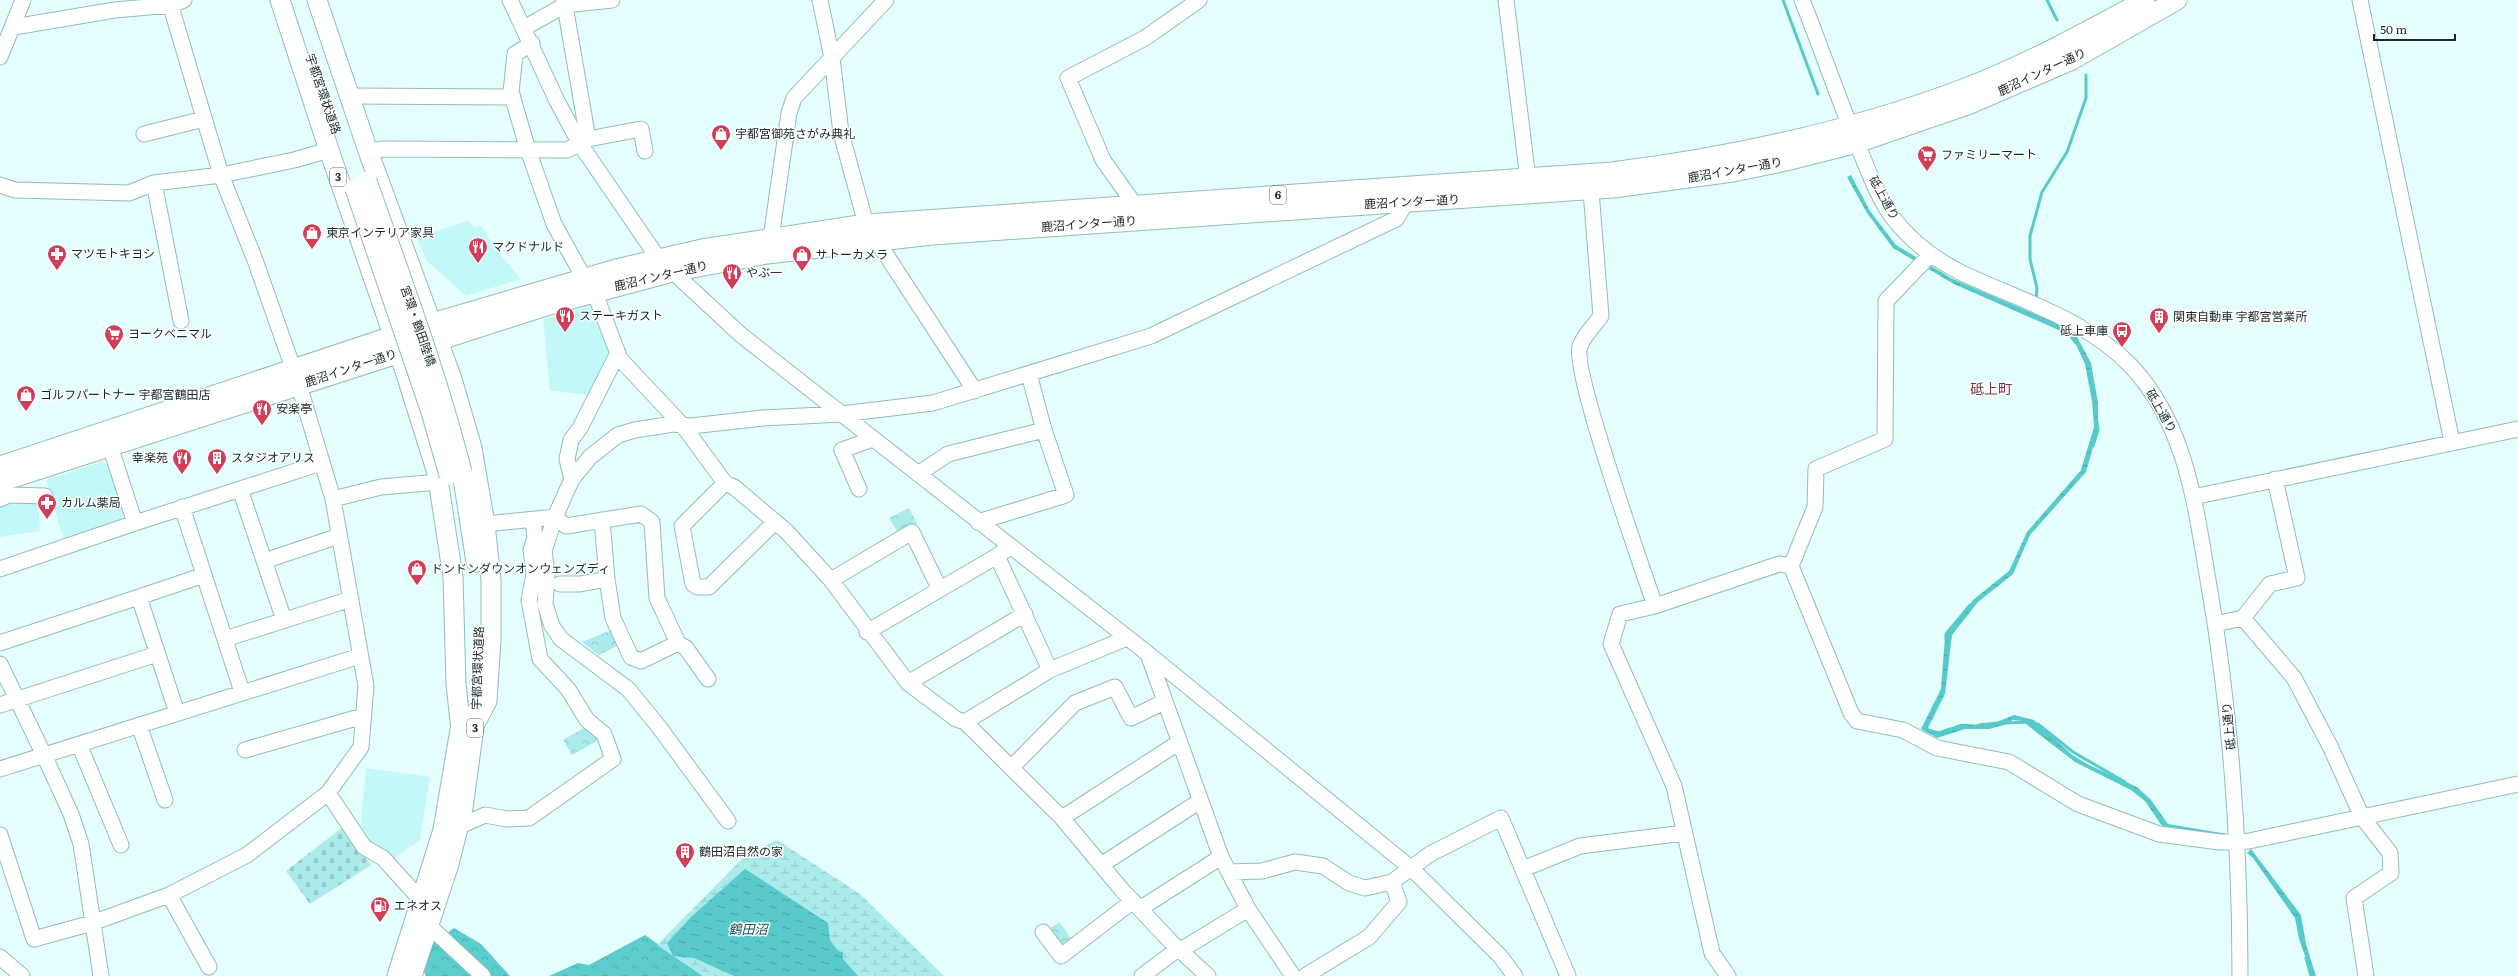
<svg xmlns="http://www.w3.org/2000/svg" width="2518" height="976" font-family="Literata,'Noto Sans JP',serif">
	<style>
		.built { fill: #c3f8f8 }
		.forest { fill: url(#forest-crowns) }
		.wetland { fill: url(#wetland-marsh) }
		.cemetery { fill: url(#cemetery-stones) }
		.park { fill: url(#park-crowns) }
		.water { fill: url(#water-ripples) }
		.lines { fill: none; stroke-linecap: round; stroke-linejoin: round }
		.stream { stroke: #59cacb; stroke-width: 3 }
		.minor-casing { stroke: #93bcbc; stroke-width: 17 }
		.major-casing { stroke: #93bcbc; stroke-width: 21 }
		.minor { stroke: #fff; stroke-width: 15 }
		.major { stroke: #fff; stroke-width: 19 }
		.major-bridge-casing { stroke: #93bcbc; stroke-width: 21; stroke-linecap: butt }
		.major-bridge { stroke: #fff; stroke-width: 19 }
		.labels { text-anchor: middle; stroke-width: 3; stroke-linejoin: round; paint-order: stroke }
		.shield { fill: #fff; stroke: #5d6868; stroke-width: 1 }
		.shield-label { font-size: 11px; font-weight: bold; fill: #172828 }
		.street-label { font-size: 12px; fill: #172828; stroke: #fff }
		.poi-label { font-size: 12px; fill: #172828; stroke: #fff; text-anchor: start }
		.water-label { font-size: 13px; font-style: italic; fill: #225454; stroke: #fff }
		.quarter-label { font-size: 14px; fill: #7a333b; stroke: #fff }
	</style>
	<defs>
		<pattern id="forest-crowns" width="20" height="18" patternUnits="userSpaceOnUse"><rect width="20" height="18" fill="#5ccdcd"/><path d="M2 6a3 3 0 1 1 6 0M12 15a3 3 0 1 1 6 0" fill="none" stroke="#4fb0b0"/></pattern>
		<pattern id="wetland-marsh" width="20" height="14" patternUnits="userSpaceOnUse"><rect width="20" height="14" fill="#abebeb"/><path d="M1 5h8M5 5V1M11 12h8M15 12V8" fill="none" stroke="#92caca"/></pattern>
		<pattern id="cemetery-stones" width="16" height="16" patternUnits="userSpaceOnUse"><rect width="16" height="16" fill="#abebeb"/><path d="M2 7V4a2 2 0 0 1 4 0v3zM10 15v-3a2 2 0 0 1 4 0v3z" fill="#92caca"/></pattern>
		<pattern id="park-crowns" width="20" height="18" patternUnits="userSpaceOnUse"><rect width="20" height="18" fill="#abebeb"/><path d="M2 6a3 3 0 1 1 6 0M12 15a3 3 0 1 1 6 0" fill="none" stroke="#92caca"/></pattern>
		<pattern id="water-ripples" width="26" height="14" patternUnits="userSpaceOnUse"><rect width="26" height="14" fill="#59cacb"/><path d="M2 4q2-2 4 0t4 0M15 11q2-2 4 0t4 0" fill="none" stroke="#49a4a5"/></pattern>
	</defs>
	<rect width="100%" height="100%" fill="#e5fefe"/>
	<path class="built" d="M469,220L474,227L482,226L493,246L521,279L466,296L427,261L417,238Z
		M590,306L612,360L593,396L550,390L543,319Z
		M101,462L110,466L125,514L121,521L64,541L46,480Z
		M11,500L38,501L40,531L0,537V503Z
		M366,768L430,777L420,840L392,860L366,844L360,834Z"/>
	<path class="forest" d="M454,928L481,944L510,976H426L424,972L427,948Z
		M645,935L703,976H549L578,963L589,965Z"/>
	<path class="wetland" d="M777,840L860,894L944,976H703L657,945L745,856Z"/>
	<path class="cemetery" d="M343,827L371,865L310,904L286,871Z"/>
	<path class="park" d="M909,508L917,524L898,533L889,518Z
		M614,629L621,644L599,655L582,642Z
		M584,728H589L601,739L572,755L563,740Z
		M1059,922L1074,942L1066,948L1059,946L1047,931Z"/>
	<path class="water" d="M1851,175L1870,211L1896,245L1951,278L2051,321L2076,335L2091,363L2098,403V430L2086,472L2030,535L2013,574L1978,602L1952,635L1945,694L1928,728L1937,733L1960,724L1989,725L2014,715L2034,720L2071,754L2087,764L2137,787L2151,800L2168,824L2227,834L2226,838L2164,829L2145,801L2131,790L2075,762L2022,721L2013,720L2004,725L1989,729H1965L1937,738L1921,729L1941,689L1945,637L1973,600L2009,571L2027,532L2081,470L2094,427L2092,401L2085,364L2072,336L1954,284L1893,248L1867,213L1847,177Z
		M2251,849L2301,915L2306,944L2316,976H2312L2299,939L2295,918L2253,858L2247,853Z
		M745,869L828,923L830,940L838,951L843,952V959L858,976H734L694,958L673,956L667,943L692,916Z"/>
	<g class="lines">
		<path class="stream" d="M1783,0L1818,94
			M2047,0L2057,20
			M2036,299L2037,288L2030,259V236L2042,192L2067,152L2086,98V75
			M2068,333L2076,343
			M2093,446L2098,430L2097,422
			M1946,639V634L1970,605
			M2005,723L2028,722
			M2038,724L2073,752L2125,782
			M1979,725L1998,723
			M1927,730L1939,733L1950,729
			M2306,958L2311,976"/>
		<defs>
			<path id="minor" d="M510,0L557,101L580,144L658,258L741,335L1147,653L1412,869L1500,956L1515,976
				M564,0L588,139
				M820,0L832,58L841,133L866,224L975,391
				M1506,0L1528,179
				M1802,0C1822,50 1839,101 1860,151C1870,174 1878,198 1893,218C1911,241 1934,259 1960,272C2018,300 2085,318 2131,366C2186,425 2195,503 2208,580C2231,711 2240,842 2240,976
				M2360,0L2452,442
				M14,27L115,10L171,5L184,0
				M524,28L565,5L612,0
				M532,43L515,54L511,92L528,150L554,224L584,278
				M0,57L23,0
				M349,96L513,97
				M144,134L204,119
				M368,151L383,149L567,150L588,139L641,129L645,151
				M1590,179L1601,316C1595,325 1584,335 1580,346C1571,368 1643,570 1655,606
				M154,183L181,321
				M0,185L15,190L129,193L154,183L221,175L294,160L329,150
				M1138,214L1135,205L1103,160L1068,78L1145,38L1199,0
				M771,238L789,113L794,98L886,0
				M1930,255L1886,301L1885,439L1816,469L1815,507L1791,566L1851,713L1857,721L1903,730L1937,748L2009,762L2078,804L2159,834L2220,842L2249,841L2518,784
				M594,291L620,359L684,427L725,483L734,487L786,531L831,580L908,683L956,719L965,722L1062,818
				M1029,374L1044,430
				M110,446L135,523
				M918,474L948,454L1044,430L1066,495L978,522
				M572,479L567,459L571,440L580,428L618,353
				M725,483L682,526L693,584L698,587H709L774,523
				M240,489L284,620
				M859,489L842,450L873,439
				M2193,497L2518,429
				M0,499L9,495L45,496
				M333,499L381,487L439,482
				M182,507L242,692
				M602,520L607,579L613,618L631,657L641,661L678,643
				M485,524L555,517L572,479L590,457L618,435L635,430L673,424L691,426L763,418L842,414L933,403L1151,336L1396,219L1407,201L1408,195
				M264,561L339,536
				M0,569L135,523L321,463
				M831,580L912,532L939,588
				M560,584H580L607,579
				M2243,618L2270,584L2297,578L2275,479
				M2215,624L2243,618L2294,678L2330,746L2362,817L2390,853L2391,873L2354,898L2366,976
				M867,632L997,556
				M225,639L351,599
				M0,643L139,597
				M1148,654L1221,857L1248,909L1293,976
				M0,664L44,755L71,814L81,844L101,976
				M1050,670L1127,638
				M708,679L686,648L678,643L657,598L652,522L641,514L566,526L555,517L544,551L547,575L545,604L552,626L561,639L628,689L659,727L728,821
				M908,683L1025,614
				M0,705L157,654
				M177,713L139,597L204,575
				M965,722L1050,670L997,556L1010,547
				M139,725L165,800
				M1178,743L1062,818L1122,890L1171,942L1208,976
				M79,744L121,845
				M245,750L363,716
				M1011,768L1075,703L1115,687L1131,718L1164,702
				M0,769L360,656
				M328,793L364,847L383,858L421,900
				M458,827L485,815L507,819L529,818L613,759L604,734L587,720L568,689L540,659L529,600L534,574L531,550L535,538L533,520
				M0,835L34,939L92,923L169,895L247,855L328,793L361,747L366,686L333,499L299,385L255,260L221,175L169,0
				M1101,865L1200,801
				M1523,869L1580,846L1684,833
				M1229,872L1262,871L1295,862L1323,866L1349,883L1365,888L1392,882
				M169,895L209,967
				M1141,908L1221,857
				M428,925L483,976
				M1043,932L1061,956L1133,901
				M0,957L22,976
				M1142,976L1174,952L1181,950L1248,909
				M1305,976L1369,937L1399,902L1392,882L1430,854L1501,818L1568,976
				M1728,976L1712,953L1674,786L1611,644L1620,614L1655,606L1779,564L1791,566"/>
			<path id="major" d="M280,0L329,150L399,352L437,473L453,577L456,684L461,730
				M317,0L368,151L452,379L472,448L485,524L491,580V640L487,701L475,724
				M0,466L432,323L616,269L702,249L866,224L1612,172C1732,157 1849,132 1963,89C2026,65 2086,32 2145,0
				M462,472L476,562
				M0,482L549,305L672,272L767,254L932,235L1613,188L1733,172L1786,161L1857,143L1970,104L2072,60L2177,0
				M397,976L443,830L462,718
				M412,976L449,864L463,808L476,712"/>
		</defs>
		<use href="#minor" class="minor-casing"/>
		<use href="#major" class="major-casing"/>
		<use href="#minor" class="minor"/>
		<use href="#major" class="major"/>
		<defs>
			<path id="major-bridge" d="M367,181C401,278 437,373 462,472
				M355,189L431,412L449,475"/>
		</defs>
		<use href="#major-bridge" class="major-bridge-casing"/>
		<use href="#major-bridge" class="major-bridge"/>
	</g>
	<defs>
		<symbol id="shop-pin" viewBox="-11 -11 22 30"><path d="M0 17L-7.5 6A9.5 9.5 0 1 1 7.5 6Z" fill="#d03f57" stroke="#fff"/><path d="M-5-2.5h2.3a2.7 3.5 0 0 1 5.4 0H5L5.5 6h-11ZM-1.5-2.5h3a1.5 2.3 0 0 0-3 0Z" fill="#fff"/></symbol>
		<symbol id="supermarket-pin" viewBox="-11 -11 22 30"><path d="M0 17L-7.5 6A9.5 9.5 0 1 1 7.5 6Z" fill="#d03f57" stroke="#fff"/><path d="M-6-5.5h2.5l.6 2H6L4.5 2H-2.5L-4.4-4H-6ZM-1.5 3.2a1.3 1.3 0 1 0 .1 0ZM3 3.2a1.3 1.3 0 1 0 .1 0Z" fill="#fff"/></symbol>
		<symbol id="restaurant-pin" viewBox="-11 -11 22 30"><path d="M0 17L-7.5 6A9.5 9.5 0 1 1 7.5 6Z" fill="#d03f57" stroke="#fff"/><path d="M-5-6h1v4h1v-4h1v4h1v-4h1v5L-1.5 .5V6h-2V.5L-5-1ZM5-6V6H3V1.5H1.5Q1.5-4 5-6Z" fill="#fff"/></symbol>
		<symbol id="pharmacy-pin" viewBox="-11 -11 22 30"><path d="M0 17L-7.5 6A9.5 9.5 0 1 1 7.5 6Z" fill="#d03f57" stroke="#fff"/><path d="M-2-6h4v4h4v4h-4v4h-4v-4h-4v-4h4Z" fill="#fff"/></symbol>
		<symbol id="building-pin" viewBox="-11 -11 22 30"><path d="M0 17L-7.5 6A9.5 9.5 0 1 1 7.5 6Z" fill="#d03f57" stroke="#fff"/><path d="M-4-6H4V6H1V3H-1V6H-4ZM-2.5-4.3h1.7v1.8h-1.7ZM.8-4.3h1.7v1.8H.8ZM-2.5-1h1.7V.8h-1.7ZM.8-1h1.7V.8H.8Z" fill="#fff"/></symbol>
		<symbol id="bus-pin" viewBox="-11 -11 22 30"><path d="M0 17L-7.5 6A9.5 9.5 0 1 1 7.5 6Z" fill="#d03f57" stroke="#fff"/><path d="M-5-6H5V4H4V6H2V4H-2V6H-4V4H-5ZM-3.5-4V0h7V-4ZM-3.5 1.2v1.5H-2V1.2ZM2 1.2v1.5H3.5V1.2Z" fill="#fff"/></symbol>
		<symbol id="fuel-pin" viewBox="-11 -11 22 30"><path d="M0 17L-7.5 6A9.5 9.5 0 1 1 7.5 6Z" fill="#d03f57" stroke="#fff"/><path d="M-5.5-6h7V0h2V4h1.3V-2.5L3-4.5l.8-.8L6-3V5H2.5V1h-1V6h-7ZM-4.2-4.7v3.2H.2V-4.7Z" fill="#fff"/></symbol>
	</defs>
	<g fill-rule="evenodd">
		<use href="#shop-pin" x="710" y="123" width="22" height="30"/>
		<use href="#supermarket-pin" x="1916" y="144" width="22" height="30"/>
		<use href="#shop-pin" x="301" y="222" width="22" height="30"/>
		<use href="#restaurant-pin" x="467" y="236" width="22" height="30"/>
		<use href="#pharmacy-pin" x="46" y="243" width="22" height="30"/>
		<use href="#shop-pin" x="791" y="244" width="22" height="30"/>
		<use href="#restaurant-pin" x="721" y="262" width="22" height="30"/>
		<use href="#restaurant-pin" x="554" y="305" width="22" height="30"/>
		<use href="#building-pin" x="2148" y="306" width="22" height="30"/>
		<use href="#bus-pin" x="2111" y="320" width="22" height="30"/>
		<use href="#supermarket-pin" x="103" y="323" width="22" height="30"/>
		<use href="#shop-pin" x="15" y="384" width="22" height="30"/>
		<use href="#restaurant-pin" x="251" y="398" width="22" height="30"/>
		<use href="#restaurant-pin" x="171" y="447" width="22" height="30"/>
		<use href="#building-pin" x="206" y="447" width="22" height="30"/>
		<use href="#pharmacy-pin" x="36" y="492" width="22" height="30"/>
		<use href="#shop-pin" x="406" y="558" width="22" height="30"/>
		<use href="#building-pin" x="674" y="841" width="22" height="30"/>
		<use href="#fuel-pin" x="369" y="895" width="22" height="30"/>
	</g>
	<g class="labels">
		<g class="shield">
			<rect x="330" y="168" width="16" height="18" rx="3"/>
			<rect x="1270" y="186" width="16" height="18" rx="3"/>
			<rect x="467" y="719" width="16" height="18" rx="3"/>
		</g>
		<g class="shield-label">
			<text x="338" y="181">3</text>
			<text x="1278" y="199">6</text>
			<text x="475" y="732">3</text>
		</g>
		<g class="street-label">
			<text transform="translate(2042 72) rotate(-25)" y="4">鹿沼インター通り</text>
			<text transform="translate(323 94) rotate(71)" y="4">宇都宮環状道路</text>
			<text transform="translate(1735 170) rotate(-10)" y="4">鹿沼インター通り</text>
			<text transform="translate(1884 198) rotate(61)" y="4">砥上通り</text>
			<text transform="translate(1412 202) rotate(-3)" y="4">鹿沼インター通り</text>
			<text transform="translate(1089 224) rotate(-4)" y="4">鹿沼インター通り</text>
			<text transform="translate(661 276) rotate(-13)" y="4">鹿沼インター通り</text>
			<text transform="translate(418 326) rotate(71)" y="4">宮環・鶴田陸橋</text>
			<text transform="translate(351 368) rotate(-18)" y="4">鹿沼インター通り</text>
			<text transform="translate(2161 411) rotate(60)" y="4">砥上通り</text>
			<text transform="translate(478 668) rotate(-88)" y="4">宇都宮環状道路</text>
			<text transform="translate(2229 726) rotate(-96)" y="4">砥上通り</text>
		</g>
		<g class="poi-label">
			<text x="735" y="138">宇都宮御苑さがみ典礼</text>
			<text x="1941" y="159">ファミリーマート</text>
			<text x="326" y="237">東京インテリア家具</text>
			<text x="492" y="251">マクドナルド</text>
			<text x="71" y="258">マツモトキヨシ</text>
			<text x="816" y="259">サトーカメラ</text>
			<text x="746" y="277">やぶ一</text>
			<text x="579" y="320">ステーキガスト</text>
			<text x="2173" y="321">関東自動車 宇都宮営業所</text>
			<text x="2108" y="335" text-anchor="end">砥上車庫</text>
			<text x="128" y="338">ヨークベニマル</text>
			<text x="40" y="399">ゴルフパートナー 宇都宮鶴田店</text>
			<text x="276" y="413">安楽亭</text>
			<text x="168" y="462" text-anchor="end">幸楽苑</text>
			<text x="231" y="462">スタジオアリス</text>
			<text x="61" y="507">カルム薬局</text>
			<text x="431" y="573">ドンドンダウンオンウェンズディ</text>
			<text x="699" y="856">鶴田沼自然の家</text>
			<text x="394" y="910">エネオス</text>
		</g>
		<g class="water-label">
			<text x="748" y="934">鶴田沼</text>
		</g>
		<g class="quarter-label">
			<text x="1991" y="394">砥上町</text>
		</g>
	</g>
	<path d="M2374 34v6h81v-6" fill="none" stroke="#172828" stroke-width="2"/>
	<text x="2380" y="34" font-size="12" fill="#172828" stroke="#ffffff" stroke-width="3" paint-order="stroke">50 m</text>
</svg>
